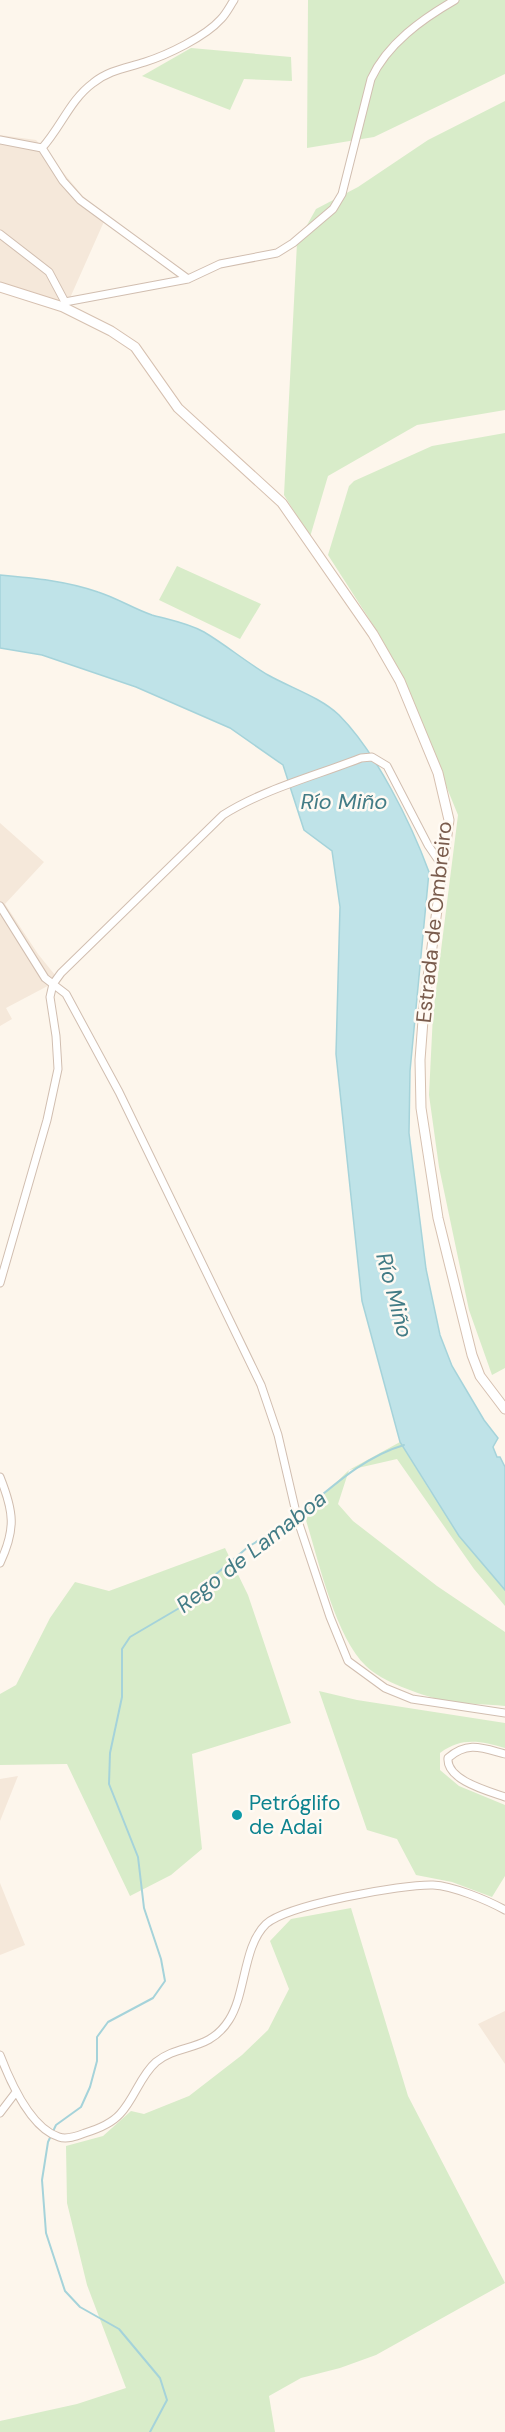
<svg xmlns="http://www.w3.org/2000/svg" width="505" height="2432" font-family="'DM Sans',sans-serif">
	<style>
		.residential { fill: #f5e8da }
		.green { fill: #d8ecc9 }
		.water { fill: #bfe3e8; stroke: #a5d3da; stroke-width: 1.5 }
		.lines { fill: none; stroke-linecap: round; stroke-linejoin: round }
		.stream { stroke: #a5d3da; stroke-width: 2 }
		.street-casing { stroke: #d1beb0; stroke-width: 9 }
		.secondary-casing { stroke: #d6c0b0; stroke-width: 11 }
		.street { stroke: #fff; stroke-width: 7 }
		.secondary { stroke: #fff; stroke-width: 9 }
		.culture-dot { fill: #0f9aa8; stroke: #fffaf3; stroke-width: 2 }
		.labels { text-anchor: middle; stroke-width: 5; stroke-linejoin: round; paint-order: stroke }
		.street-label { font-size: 21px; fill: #7a5c4d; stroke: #fffaf3 }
		.culture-label { font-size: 21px; fill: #0d838f; stroke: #fffaf3; text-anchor: start }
		.water-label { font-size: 22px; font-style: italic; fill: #437c86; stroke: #fffaf3 }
	</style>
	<rect width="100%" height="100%" fill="#fdf6ec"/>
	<path class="residential" d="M0,135L36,140L87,201L106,217L70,298L59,310L0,290Z
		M0,823L44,862L5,904L38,954L59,980L6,1008L12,1019L0,1026Z
		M18,1776L0,1821V1779Z
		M0,1883L25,1945L0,1955Z
		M505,2011V2064L478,2024Z"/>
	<path class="green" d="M308,0H505V74L374,137L307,148Z
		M191,48L291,57L292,81L244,79L230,110L142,76Z
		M505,101V410L417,425L328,476L310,537L284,495L297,243L316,209L358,187L428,140Z
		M505,433V1368L492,1375L469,1310L439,1167L429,1095L433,1014L458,815L398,668L377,631L328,555L349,486L354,481L432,446Z
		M177,566L261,604L240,639L159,600Z
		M400,1442L430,1491L505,1590V1606L474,1569L397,1459L349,1470L338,1504L353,1521L437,1586L505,1632V1706C484,1704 461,1704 441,1700C419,1694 382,1682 366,1666C334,1635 318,1557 304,1514L349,1470Z
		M225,1548L248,1595L291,1723L192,1754L202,1849L171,1875L130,1896L67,1764L0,1765V1694L16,1685L50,1618L75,1582L109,1591Z
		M319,1691L357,1700L505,1723V1748C480,1741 462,1737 440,1753V1770L459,1786L505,1805V1876L492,1897L452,1882L416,1875L397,1839L367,1830Z
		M351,1908L408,2096L505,2283L376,2355L340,2368L301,2378L269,2396L275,2432H0V2421L77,2404L126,2388L87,2285L67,2203L66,2146L103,2136L131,2111L144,2114L189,2096L242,2055L268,2030L289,1989L270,1941L291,1919Z"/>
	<path class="water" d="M0,575C34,578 66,581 98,592C117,598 134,609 152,615C170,620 188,623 204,632C226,645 246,662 268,675C291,688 320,697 339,715C376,752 411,823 429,872L410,1071L409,1133L426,1269L440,1335L452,1366L484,1420L498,1438L493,1447L497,1457H500L505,1467V1590L459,1536L400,1442L362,1301L336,1054L340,907L332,851L304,830L283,765L230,728L136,687L42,655L0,648Z"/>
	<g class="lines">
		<path class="stream" d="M299,1514C331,1488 363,1457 404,1445
			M150,2432L167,2400L160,2378L119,2329L80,2307L65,2291L46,2233L42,2180L48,2142L56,2125L81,2107L90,2087L97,2061V2037L108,2022L153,1998L165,1981L161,1959L144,1908L138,1857L109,1784L110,1753L122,1697V1649L130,1637L193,1600L208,1581L248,1547L295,1518"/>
		<defs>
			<path id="street" d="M0,140L42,148
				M0,234L49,272L65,302
				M188,279L80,200L63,181L42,148C61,127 70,100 93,83C109,70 127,68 145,62C167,55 205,37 221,19C226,14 230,6 234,0
				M63,307L65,302L188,279L220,264L277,253L293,243L333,209L342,194L371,79C387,44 422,19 455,0
				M0,906L45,978L66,994L119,1092L261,1385L278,1435L298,1521L330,1617L348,1661L385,1688L412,1699L505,1713
				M0,1283L47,1120L58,1069L56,1036L50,997L53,984L61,973L223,815C264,789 315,776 361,758L372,757L387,766L428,845L443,867
				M0,1477C14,1512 16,1529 0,1563
				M505,1754C482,1748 468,1741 448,1758C446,1780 488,1791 505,1797
				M0,2055C10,2081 30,2128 59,2137C67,2140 77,2136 85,2133C98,2129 111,2124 120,2114C135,2098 140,2076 156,2062C179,2043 209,2052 229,2020C246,1994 243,1946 266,1924C287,1905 402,1884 433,1885C453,1886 487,1900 505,1910
				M0,2113L16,2092"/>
			<path id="secondary" d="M0,287L63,307L111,331L135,347L178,408L282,503L373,634L400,681L438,773L449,820L424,1007L420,1060L421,1108L438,1218L472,1355L480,1376L505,1409"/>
		</defs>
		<use href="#street" class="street-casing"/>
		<use href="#secondary" class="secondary-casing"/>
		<use href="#street" class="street"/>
		<use href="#secondary" class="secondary"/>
	</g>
	<circle class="culture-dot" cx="237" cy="1815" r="6"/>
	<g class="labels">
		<g class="street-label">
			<text transform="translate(434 922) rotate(-84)" y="7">Estrada de Ombreiro</text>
		</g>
		<g class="culture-label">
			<text x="249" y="1810">Petróglifo<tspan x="249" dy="24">de Adai</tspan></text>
		</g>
		<g class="water-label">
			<text x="344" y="809">Río Miño</text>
			<text transform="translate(395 1295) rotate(75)" y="8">Río Miño</text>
			<text transform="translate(251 1551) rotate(-38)" y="8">Rego de Lamaboa</text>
		</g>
	</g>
</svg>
